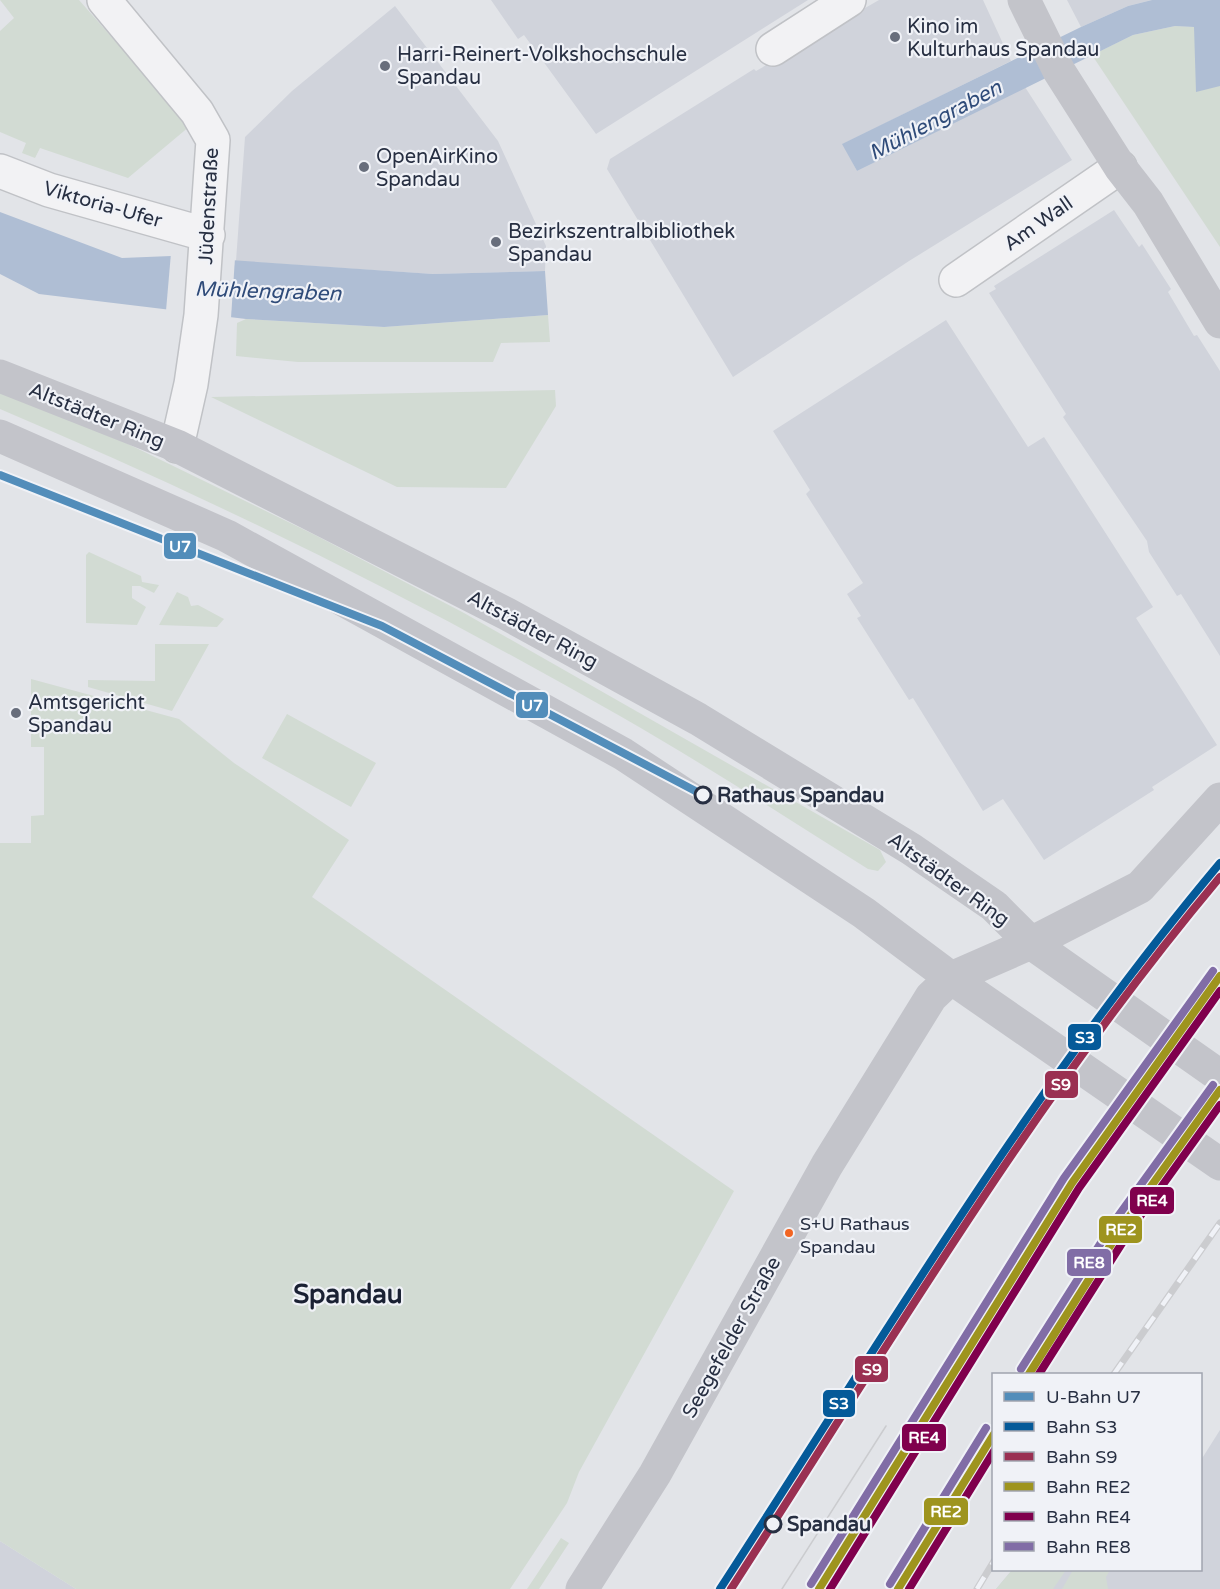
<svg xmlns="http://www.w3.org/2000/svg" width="1220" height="1589" font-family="'Varela Round',sans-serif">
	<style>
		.built { fill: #d0d3db }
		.green { fill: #d2dbd3 }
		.water { fill: #afbed4 }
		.pier { fill: #e2e4e8 }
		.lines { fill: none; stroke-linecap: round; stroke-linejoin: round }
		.street-casing { stroke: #c0c2c6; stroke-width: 36 }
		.street { stroke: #f2f2f4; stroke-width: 33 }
		.secondary { stroke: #c3c4ca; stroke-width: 33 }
		.tram { stroke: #cbcccf; stroke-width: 1.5 }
		.rail-casing { stroke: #cbcccf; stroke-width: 7 }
		.rail { stroke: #f0f2f7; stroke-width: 4.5; stroke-dasharray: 14; stroke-linecap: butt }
		.rail-1-casing { stroke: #f0f2f7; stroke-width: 12 }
		.rail-2-casing { stroke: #f0f2f7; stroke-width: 12 }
		.rail-3-casing { stroke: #f0f2f7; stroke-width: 12 }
		.rail-4-casing { stroke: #f0f2f7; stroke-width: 12 }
		.rail-5-casing { stroke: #f0f2f7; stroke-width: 12 }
		.rail-1 { stroke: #055a99; stroke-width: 8 }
		.rail-2 { stroke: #9a3052; stroke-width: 8 }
		.rail-3 { stroke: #9e941e; stroke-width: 8 }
		.rail-4 { stroke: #80004d; stroke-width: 8 }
		.rail-5 { stroke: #816da6; stroke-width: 8 }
		.metro-1-casing { stroke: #f0f2f7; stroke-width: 12 }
		.metro-1 { stroke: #528dba; stroke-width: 8 }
		.poi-dot { fill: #686e7c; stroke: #f0f2f7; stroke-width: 2 }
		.stop-dot { fill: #f0f2f7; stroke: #272f42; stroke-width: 3 }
		.bus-dot { fill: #f26522; stroke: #f0f2f7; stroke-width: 2 }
		.labels { text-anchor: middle; stroke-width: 4.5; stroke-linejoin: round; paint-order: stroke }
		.bus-label { font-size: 18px; fill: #272f42; stroke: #f0f2f7; text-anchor: start }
		.poi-label { font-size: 20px; fill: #272f42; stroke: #f0f2f7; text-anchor: start }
		.street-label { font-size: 20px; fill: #272f42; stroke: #f0f2f7 }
		.stop-label { font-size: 20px; font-weight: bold; fill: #272f42; stroke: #f0f2f7; text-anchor: start }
		.water-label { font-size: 21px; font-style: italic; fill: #2f4b79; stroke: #f0f2f7 }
		.district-label { font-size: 26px; font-weight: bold; fill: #1a2133; stroke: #f0f2f7 }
		.line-badge { stroke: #f0f2f7; stroke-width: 2 }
		.badge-label { font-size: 16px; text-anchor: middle; font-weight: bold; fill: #fff }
	</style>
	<rect width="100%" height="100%" fill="#e2e4e8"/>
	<path class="built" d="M491,0H808L596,134L524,35L518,39Z
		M879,0H983L1011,61L843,144L857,171L1025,87L1072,160L909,261L733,377L607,169L610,159L754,69L756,71Z
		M1067,0H1152L1128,6L1081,27Z
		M395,6L498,141L546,246L545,271L433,274L236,261L245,137L292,91Z
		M1114,210L1139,247L1142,244L1171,289L1168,292L1194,336L1197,335L1220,371V656L1181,594L1177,596L1149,552L1147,541L1063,417L1066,414L989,293L996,289L994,286Z
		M946,320L1028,447L1044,437L1153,607L1136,618L1217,745L1152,787L1154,790L1044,860L1003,799L983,811L913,698L909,700L857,618L861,616L847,594L863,583L806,494L810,490L773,431Z
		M1220,1430V1589H996L1012,1570H1200L1201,1460Z
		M0,1541L76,1589H0Z"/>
	<path class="green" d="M0,0H79L190,126L128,178L40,148L35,158L22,153L26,143L0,132V31L14,18Z
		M1175,26L1220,28V247L1092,55L1133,35Z
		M548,315L550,342L501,343L493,362H298L236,356L237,323L246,319L384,327Z
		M555,390L556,406L506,488L397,487L211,397Z
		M0,391L126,443L315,535L464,613L880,850L886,862L878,871L868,869C785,817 704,764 620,716C419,601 213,499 0,409Z
		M89,552L141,576L142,582L159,585L154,593L140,586H132V598L146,607L137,625L86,623V555Z
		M177,592L188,597L191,606L198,605L224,619L217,627L159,625Z
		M155,644H209L172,711L88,687V680L155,681Z
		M31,679L179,719L234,763L349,840L312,897L734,1191L579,1472L567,1503L510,1589H76L0,1541V843H31V816L44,815V747H31Z
		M287,714L376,763L351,807L262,758Z
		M561,1538L569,1543L539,1589H527Z
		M1012,1570H1066L1053,1589H996Z
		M1073,1570H1110L1106,1577L1108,1589H1062Z"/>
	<path class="water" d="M1152,0H1220V86L1196,92L1194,27L1175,26L1133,35L857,171L842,144L1081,27L1128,6Z
		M0,212L122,258L171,256L433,274L545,271L548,315L384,327L246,319L39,294L0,274Z"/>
	<path class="pier" d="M171,253L235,258L231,318L166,311Z"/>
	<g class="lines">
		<defs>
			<path id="street" d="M104,0L197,112L213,140L201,315L191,384L177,446
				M773,49L849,0
				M0,171L49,190L208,235
				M956,280L1120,167"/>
		</defs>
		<use href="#street" class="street-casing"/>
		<use href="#street" class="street"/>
		<path class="secondary" d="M1024,0L1059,71L1120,167L1148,203L1220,322
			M0,376L177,446L507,614L698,719L911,849L994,906L1031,943L1220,1076
			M0,436L227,536L623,754L864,913L951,978L1220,1164
			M582,1589L655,1474L827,1165L931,997L951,978L1031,943L1140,887L1220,799"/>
		<path class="tram" d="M782,1589L886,1426"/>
		<defs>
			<path id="rail" d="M1114,1374L1220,1223
				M977,1589L994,1561"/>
		</defs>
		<use href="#rail" class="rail-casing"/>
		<use href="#rail" class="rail"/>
		<defs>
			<path id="rail-1" d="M720,1589C880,1343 1031,1088 1220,863"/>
			<path id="rail-2" d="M731,1589C887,1348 1035,1097 1220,877"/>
			<path id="rail-3" d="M1029,1374L1124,1224L1220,1090
				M819,1589L1072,1183L1220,976
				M898,1589L994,1434"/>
			<path id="rail-4" d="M1039,1374L1131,1229L1220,1105
				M830,1589L1079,1188L1220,991
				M909,1589L994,1451"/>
			<path id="rail-5" d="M1021,1369L1116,1219L1213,1085
				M811,1584L1064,1178L1213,971
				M890,1584L986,1428"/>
		</defs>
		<use href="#rail-1" class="rail-1-casing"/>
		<use href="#rail-2" class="rail-2-casing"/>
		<use href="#rail-3" class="rail-3-casing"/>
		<use href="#rail-4" class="rail-4-casing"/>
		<use href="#rail-5" class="rail-5-casing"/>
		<use href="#rail-1" class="rail-1"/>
		<use href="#rail-2" class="rail-2"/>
		<use href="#rail-3" class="rail-3"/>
		<use href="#rail-4" class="rail-4"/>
		<use href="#rail-5" class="rail-5"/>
		<defs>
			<path id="metro-1" d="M0,475L382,626L703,795"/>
		</defs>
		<use href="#metro-1" class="metro-1-casing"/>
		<use href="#metro-1" class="metro-1"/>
	</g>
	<g class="poi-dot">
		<circle cx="895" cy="37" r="6"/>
		<circle cx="385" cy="66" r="6"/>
		<circle cx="364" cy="167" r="6"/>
		<circle cx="496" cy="242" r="6"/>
		<circle cx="16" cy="713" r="6"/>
	</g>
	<g class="stop-dot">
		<circle cx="703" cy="795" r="8"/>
		<circle cx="773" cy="1524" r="8"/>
	</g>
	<circle class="bus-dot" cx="789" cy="1233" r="5"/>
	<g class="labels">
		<g class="bus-label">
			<text x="800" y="1230">S+U Rathaus<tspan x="800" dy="23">Spandau</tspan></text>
		</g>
		<g class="poi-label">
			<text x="907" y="33">Kino im<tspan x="907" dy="23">Kulturhaus Spandau</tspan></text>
			<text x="397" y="61">Harri-Reinert-Volkshochschule<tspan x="397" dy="23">Spandau</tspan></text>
			<text x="376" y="163">OpenAirKino<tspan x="376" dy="23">Spandau</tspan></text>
			<text x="508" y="238">Bezirkszentralbibliothek<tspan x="508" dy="23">Spandau</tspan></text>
			<text x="28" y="709">Amtsgericht<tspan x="28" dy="23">Spandau</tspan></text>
		</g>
		<g class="street-label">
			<text transform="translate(103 204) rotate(16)" y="7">Viktoria-Ufer</text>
			<text transform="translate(208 206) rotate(-87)" y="7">Jüdenstraße</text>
			<text transform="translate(1038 223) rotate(-35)" y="7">Am Wall</text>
			<text transform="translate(97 415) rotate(22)" y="7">Altstädter Ring</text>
			<text transform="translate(533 629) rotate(28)" y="7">Altstädter Ring</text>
			<text transform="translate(949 879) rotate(36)" y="7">Altstädter Ring</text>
			<text transform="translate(731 1337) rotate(-61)" y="7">Seegefelder Straße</text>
		</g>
		<g class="stop-label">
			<text x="717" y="802">Rathaus Spandau</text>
			<text x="787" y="1531">Spandau</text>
		</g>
		<g class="water-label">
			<text transform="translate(935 120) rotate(-28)" y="7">Mühlengraben</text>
			<text transform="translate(268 291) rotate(2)" y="7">Mühlengraben</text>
		</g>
		<g class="district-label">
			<text x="348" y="1303">Spandau</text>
		</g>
	</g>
	<g class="line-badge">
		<rect x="163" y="532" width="34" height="28" rx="6" fill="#528dba"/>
		<rect x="515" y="691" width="34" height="28" rx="6" fill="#528dba"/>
		<rect x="1067" y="1023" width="35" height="28" rx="6" fill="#055a99"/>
		<rect x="1044" y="1070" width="35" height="29" rx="6" fill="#9a3052"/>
		<rect x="1129" y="1186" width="46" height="29" rx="6" fill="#80004d"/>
		<rect x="1098" y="1215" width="45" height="29" rx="6" fill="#9e941e"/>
		<rect x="1066" y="1248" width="46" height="29" rx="6" fill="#816da6"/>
		<rect x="854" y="1355" width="35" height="28" rx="6" fill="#9a3052"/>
		<rect x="822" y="1389" width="34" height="29" rx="6" fill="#055a99"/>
		<rect x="901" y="1423" width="46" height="29" rx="6" fill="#80004d"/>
		<rect x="923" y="1497" width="46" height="29" rx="6" fill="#9e941e"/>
	</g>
	<g class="badge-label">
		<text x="180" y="552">U7</text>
		<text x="532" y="711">U7</text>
		<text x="1085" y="1043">S3</text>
		<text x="1061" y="1090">S9</text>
		<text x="1152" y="1206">RE4</text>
		<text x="1121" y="1235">RE2</text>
		<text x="1089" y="1268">RE8</text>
		<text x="872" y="1375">S9</text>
		<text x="839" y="1409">S3</text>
		<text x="924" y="1443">RE4</text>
		<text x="946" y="1517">RE2</text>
	</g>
	<rect x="992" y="1373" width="210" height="198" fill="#f0f2f7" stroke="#a0a4af" stroke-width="1.5"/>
	<rect x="1004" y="1392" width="30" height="9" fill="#528dba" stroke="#a0a4af" stroke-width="1.5"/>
	<text x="1046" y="1403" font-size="18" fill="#272f42">U-Bahn U7</text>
	<rect x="1004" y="1422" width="30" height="9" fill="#055a99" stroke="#a0a4af" stroke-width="1.5"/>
	<text x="1046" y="1433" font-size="18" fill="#272f42">Bahn S3</text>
	<rect x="1004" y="1452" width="30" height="9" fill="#9a3052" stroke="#a0a4af" stroke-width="1.5"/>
	<text x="1046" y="1463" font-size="18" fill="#272f42">Bahn S9</text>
	<rect x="1004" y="1482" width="30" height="9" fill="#9e941e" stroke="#a0a4af" stroke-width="1.5"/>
	<text x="1046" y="1493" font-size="18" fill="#272f42">Bahn RE2</text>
	<rect x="1004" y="1512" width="30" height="9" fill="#80004d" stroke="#a0a4af" stroke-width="1.5"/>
	<text x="1046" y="1523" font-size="18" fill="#272f42">Bahn RE4</text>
	<rect x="1004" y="1542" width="30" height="9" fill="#816da6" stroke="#a0a4af" stroke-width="1.5"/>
	<text x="1046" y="1553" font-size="18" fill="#272f42">Bahn RE8</text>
</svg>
